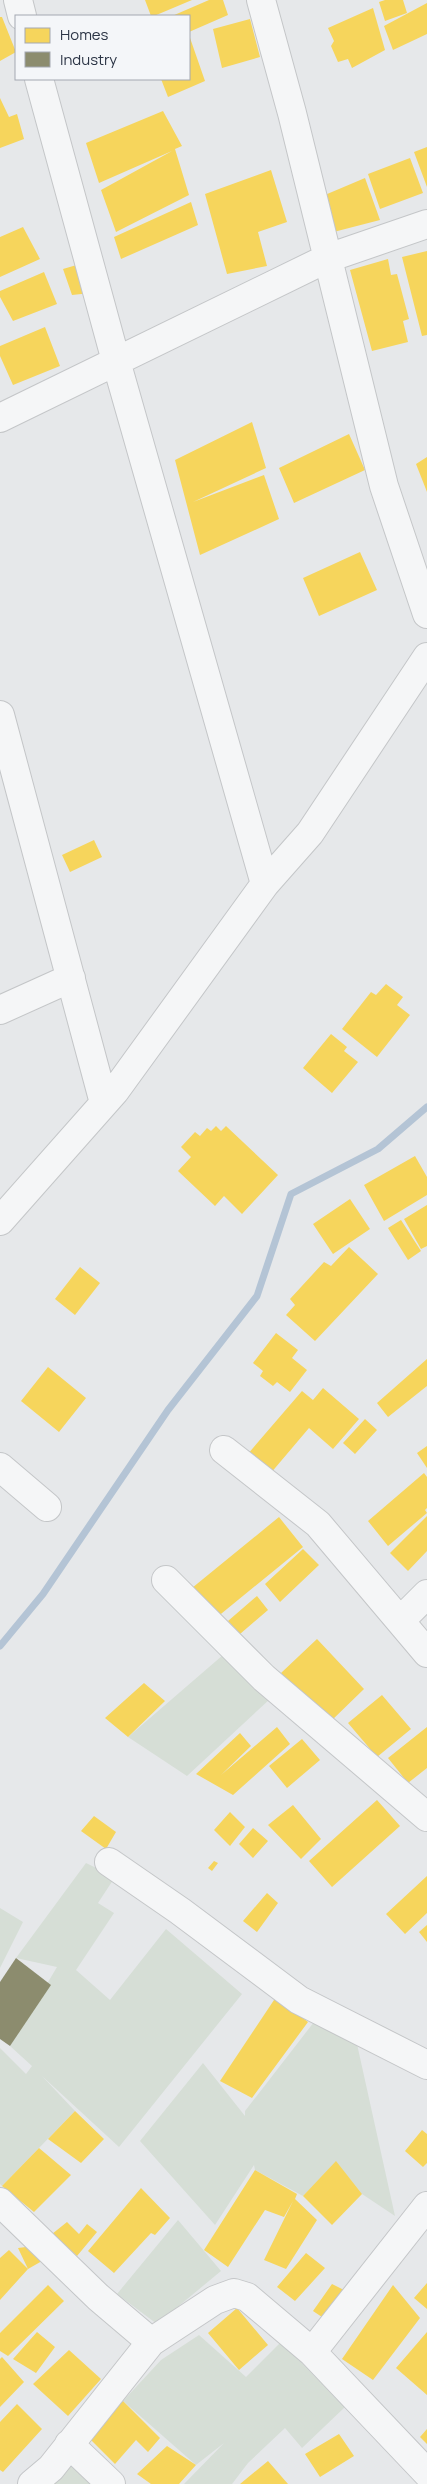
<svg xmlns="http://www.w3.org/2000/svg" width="427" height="2484" font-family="Manrope,sans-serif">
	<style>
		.green { fill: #d6ded6 }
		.homes { fill: #f6d55c }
		.industry { fill: #8c8c6e }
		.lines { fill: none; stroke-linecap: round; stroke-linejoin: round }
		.stream { stroke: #b4c4d5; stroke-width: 7 }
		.minor-casing { stroke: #c4c6c8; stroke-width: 30 }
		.minor { stroke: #f5f6f7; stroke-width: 28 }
	</style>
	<rect width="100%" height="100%" fill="#e6e8ea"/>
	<path class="green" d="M223,1655L270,1699L187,1776L128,1737Z
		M86,1863L115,1877L98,1903L114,1913L76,1970L110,2000L166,1929L242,1994L119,2147L42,2076L75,2111L2,2186L0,2184V2048L26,2074L32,2066L10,2046L57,1967L16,1958Z
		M0,1908L23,1922L0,1968Z
		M314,2022L355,2035L395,2216L362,2194L336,2162L303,2196L255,2170L254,2165L215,2225L140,2141L203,2063L245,2116V2111Z
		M178,2220L221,2271L157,2324L117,2294Z
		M199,2335L246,2377L281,2342L345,2407L302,2448L285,2428L248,2463L232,2484H184L224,2443L196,2465L123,2401L161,2360Z
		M68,2462L92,2484H44Z"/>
	<path class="homes" d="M145,0H192L154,16H151Z
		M209,0H223L228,15L189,32V16H172Z
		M385,0H403L407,13L385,21L379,2Z
		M427,3V34L393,50L384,26Z
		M373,8L385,50L352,68L348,59L338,62L331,46L334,41L328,28Z
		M0,17H2L16,52L0,61Z
		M250,19L260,57L222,68L213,29Z
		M189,35L205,81L168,97L161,79H189Z
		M0,98L9,117L17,114L24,139L0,148Z
		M163,111L182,146L175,149L189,195L116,232L101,190L172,151L99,183L86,143Z
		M427,147V187L414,152Z
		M410,158L423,193L380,209L368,174Z
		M271,170L287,222L258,232L267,266L227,274L205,194Z
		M365,178L380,220L322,235L313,200Z
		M191,202L198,225L121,259L114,237Z
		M23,227L40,259L0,277V237Z
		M427,251V335L422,336L402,257Z
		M388,259L391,275L397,274L409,319L403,321L408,342L372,351L350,270Z
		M80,264L91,293L72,295L63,269Z
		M44,272L57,304L13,321L0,297V291Z
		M45,327L60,366L13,385L0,356V346Z
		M252,422L266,468L193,502L264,475L279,519L200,555L175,460Z
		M349,434L365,470L294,503L279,468Z
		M427,457V492L416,464Z
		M360,552L377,590L319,616L303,578Z
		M94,840L102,857L70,872L62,855Z
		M386,984L403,997L397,1005L410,1015L377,1057L342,1029L371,992L376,995Z
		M331,1034L347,1047L344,1051L358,1062L332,1093L303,1068Z
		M216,1126L221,1131L226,1126L278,1175L242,1214L224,1196L215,1206L178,1171L191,1157L181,1147L195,1132L200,1136L207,1128L211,1131Z
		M415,1156L427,1177V1195L384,1221L364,1185Z
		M350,1199L370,1229L333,1254L313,1224Z
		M427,1205V1246L421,1249L404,1219Z
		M401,1220L421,1251L408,1260L388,1228Z
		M349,1247L378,1274L315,1341L286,1315L295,1305L290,1299L324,1262L331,1266Z
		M80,1267L100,1283L75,1315L55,1299Z
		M276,1333L298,1350L292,1358L307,1370L290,1392L277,1382L273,1386L260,1376L263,1371L253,1363Z
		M427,1359V1386L388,1417L377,1403Z
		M48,1367L86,1398L59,1432L21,1401Z
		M323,1388L359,1419L333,1449L309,1428L270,1474L247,1455L302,1391L313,1400Z
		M365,1419L377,1430L355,1454L343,1443Z
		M427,1446V1468L417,1453Z
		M424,1473L427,1477V1508L425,1510L427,1513L388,1546L368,1521Z
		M427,1516V1551L408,1571L390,1553Z
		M279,1517L303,1547L216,1618L192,1588Z
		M303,1549L319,1565L280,1602L265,1584Z
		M257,1596L268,1610L240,1634L228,1621Z
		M317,1639L364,1689L329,1723L281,1673Z
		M144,1683L165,1701L128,1737L105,1718Z
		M382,1695L411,1729L377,1757L348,1723Z
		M277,1727L290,1744L233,1795L196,1774L240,1733L251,1746L221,1775Z
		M427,1727V1768L408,1783L388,1758Z
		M302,1739L320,1760L287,1788L269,1766Z
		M377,1800L400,1826L332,1887L309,1861Z
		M293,1805L321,1839L301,1859L268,1825Z
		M230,1812L245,1827L230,1846L214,1830Z
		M94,1816L116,1832L106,1849L81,1831Z
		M253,1828L268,1841L253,1858L239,1844Z
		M214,1861L218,1863L212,1871L208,1868Z
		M427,1876V1913L405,1934L386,1914Z
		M267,1893L278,1903L257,1932L243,1921Z
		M427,1925V1942L419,1932Z
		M276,1997L308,2022L252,2098L220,2081Z
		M75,2111L104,2139L81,2163L48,2139Z
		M422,2130L427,2134V2163L423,2167L405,2151Z
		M39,2148L71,2175L34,2212L2,2186Z
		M336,2161L362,2194L332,2225L303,2196Z
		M255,2170L297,2194L295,2199L317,2220L286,2269L264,2260L293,2201L284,2217L265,2210L228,2267L204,2250Z
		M141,2188L170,2218L155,2235L151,2233L114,2273L88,2251Z
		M67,2222L79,2234L87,2224L97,2232L77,2256L52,2234Z
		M26,2247L42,2261L28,2269L18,2248Z
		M9,2250L28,2269L0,2300V2258Z
		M306,2253L325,2268L295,2301L277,2287Z
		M427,2283V2309L414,2298Z
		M332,2284L348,2292L331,2323L313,2311Z
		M48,2285L64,2301L8,2356L0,2351V2333Z
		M393,2285L420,2318L373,2380L342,2359Z
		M237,2308L268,2345L239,2370L208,2333Z
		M37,2332L55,2347L36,2373L13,2359Z
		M427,2332V2395L396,2368Z
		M69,2350L101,2379L68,2416L33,2384Z
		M2,2357L24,2382L0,2407V2359Z
		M123,2401L160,2438L148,2452L136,2440L115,2464L88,2437Z
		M17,2404L42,2429L3,2472L0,2470V2422Z
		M427,2429V2444L420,2437Z
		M339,2434L354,2456L320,2477L305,2454Z
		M167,2446L196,2465L179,2484H151L137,2474Z
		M268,2461L288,2484H240Z"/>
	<path class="industry" d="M16,1958L51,1985L10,2046L0,2039V1982Z"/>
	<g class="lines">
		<path class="stream" d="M0,1646L43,1594L168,1410L257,1296L291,1194L378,1149L427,1107"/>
		<defs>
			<path id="minor" d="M18,0L22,16
				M261,0L292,113L384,486L427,614
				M39,79L116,361L265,884
				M0,418L328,258L427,224
				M0,715L104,1103
				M0,1010L71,978
				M0,1221L115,1091L265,884L310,833L427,657
				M224,1450L318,1524L427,1653
				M0,1467L47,1507
				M166,1580L264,1678L427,1817
				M400,1621L427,1594
				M109,1862L180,1911L299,2000L427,2065
				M0,2202L98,2297L151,2342
				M312,2352L427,2206
				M69,2444L111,2484
				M32,2484L51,2468L151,2342L215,2300L234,2293L247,2297L312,2352L427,2473"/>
		</defs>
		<use href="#minor" class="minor-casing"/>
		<use href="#minor" class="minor"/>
	</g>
	<rect x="15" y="15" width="175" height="65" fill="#f4f6f9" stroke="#a4a8b1"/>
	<rect x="25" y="28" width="25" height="15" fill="#f6d55c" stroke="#a4a8b1"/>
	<text x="60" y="40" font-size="15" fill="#2b3445">Homes</text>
	<rect x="25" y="52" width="25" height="15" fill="#8c8c6e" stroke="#a4a8b1"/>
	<text x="60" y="65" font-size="15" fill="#2b3445">Industry</text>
</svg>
